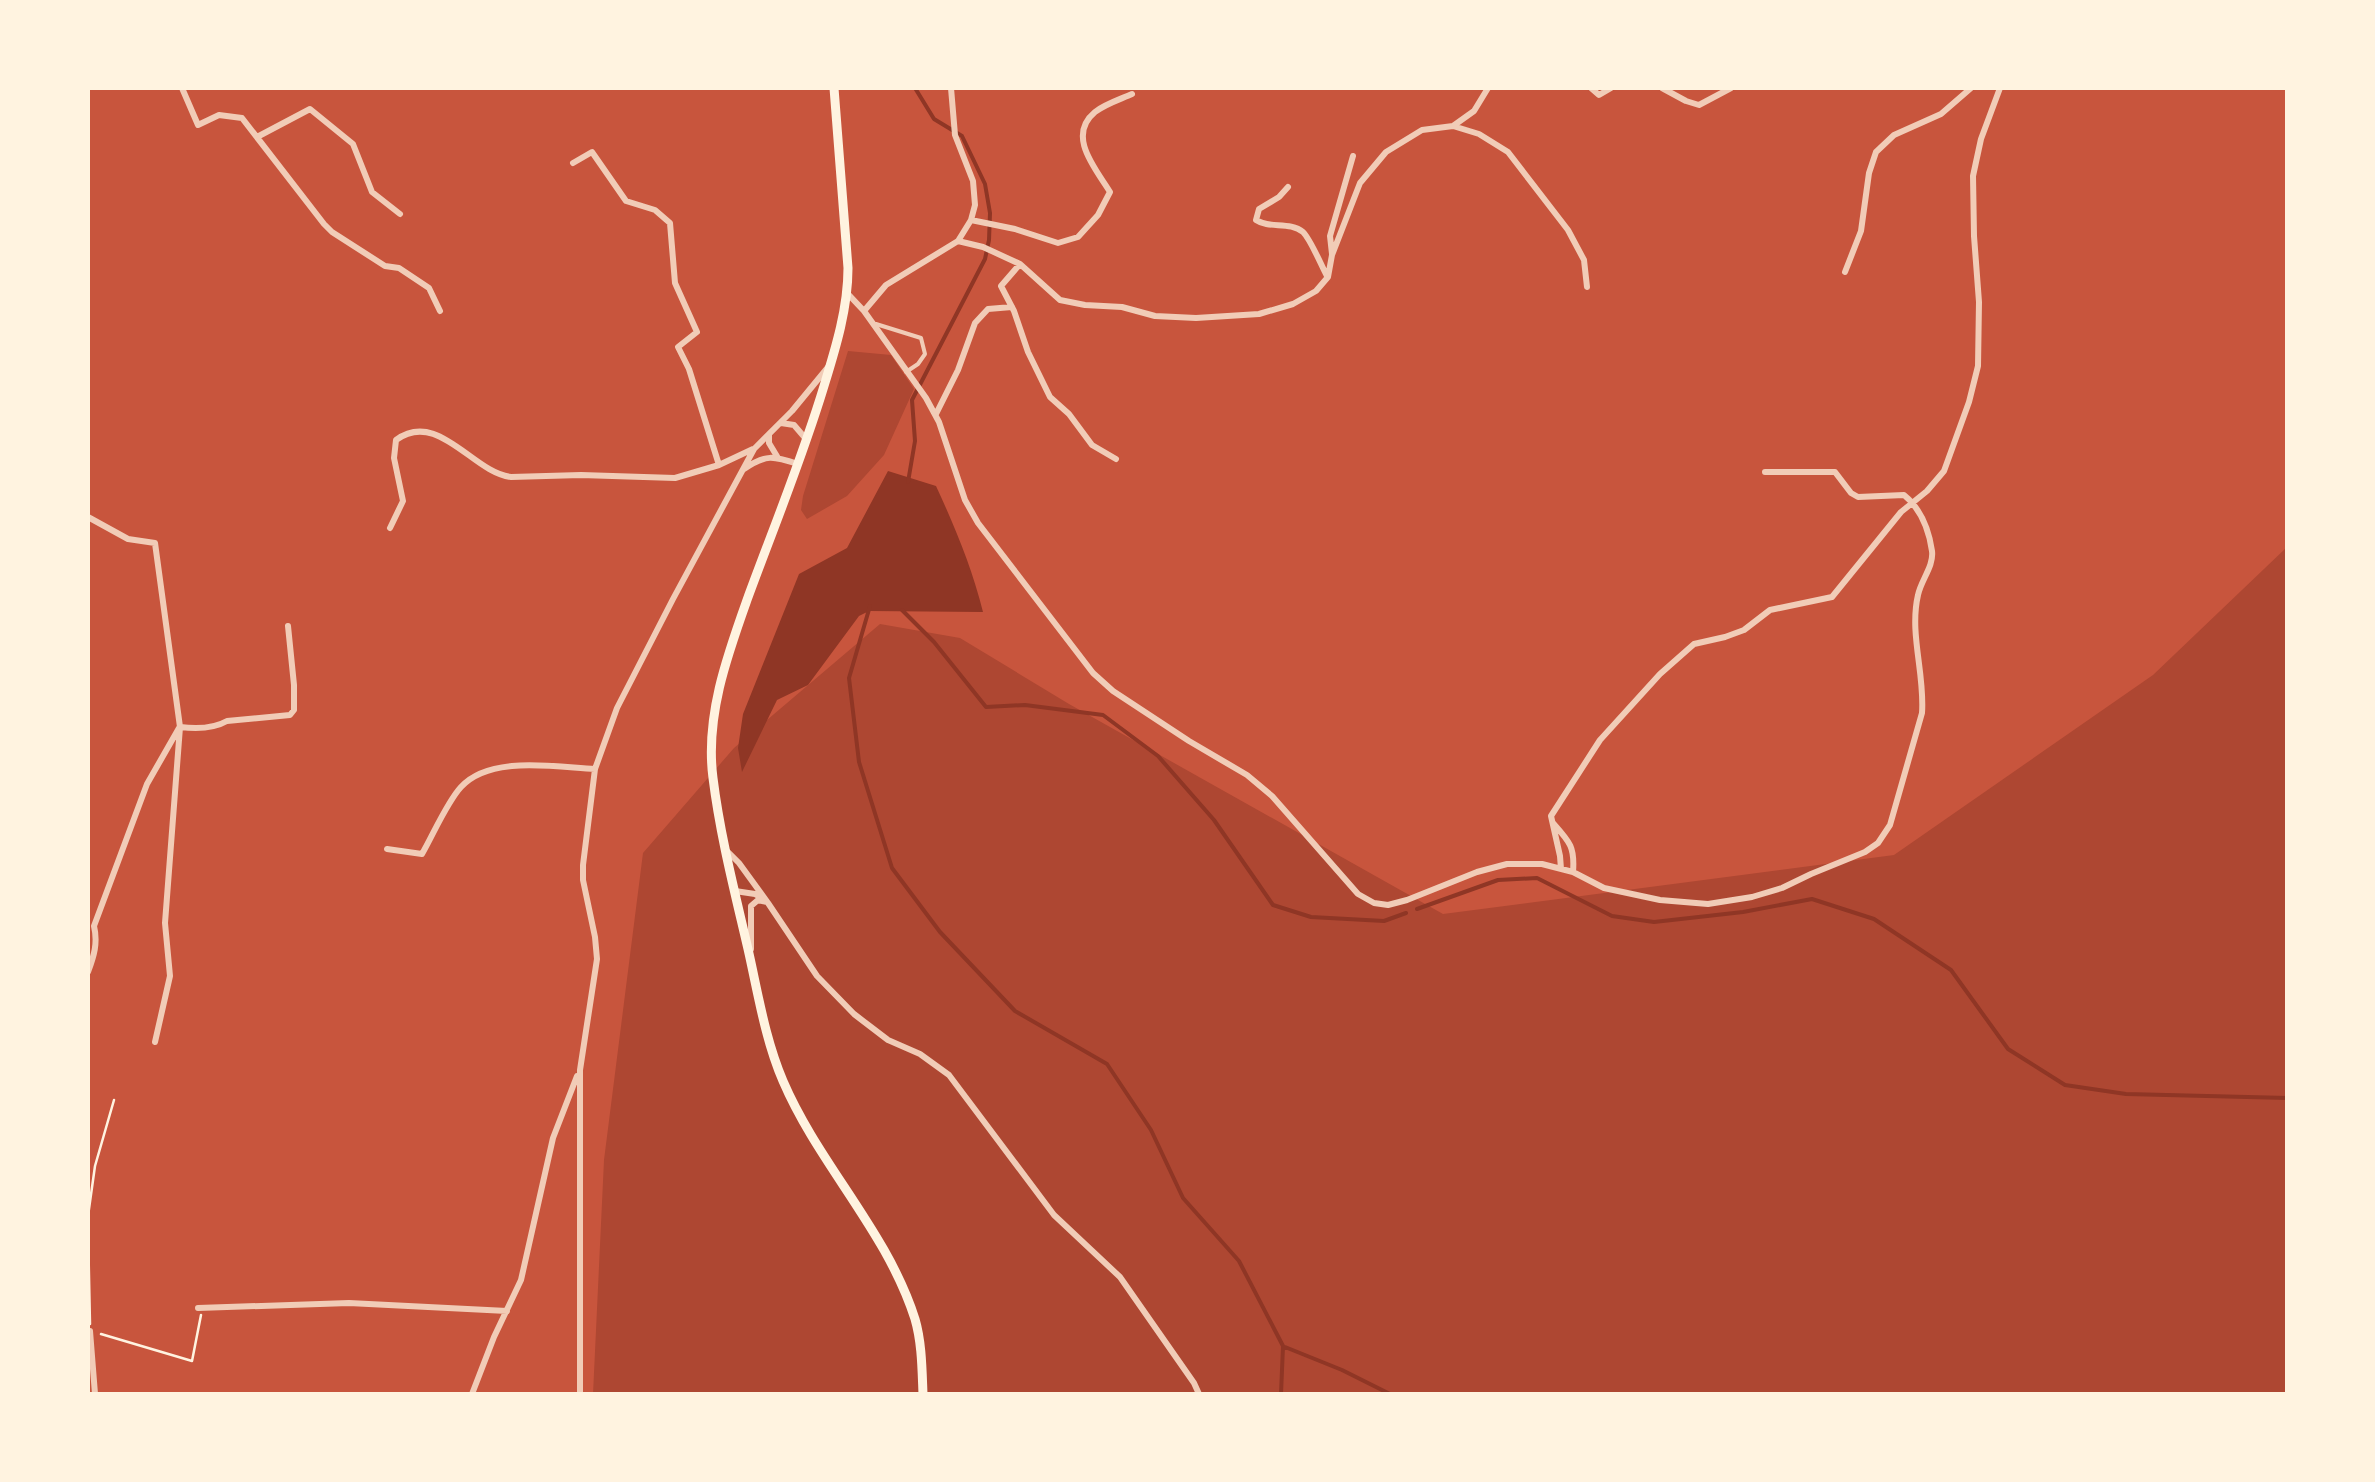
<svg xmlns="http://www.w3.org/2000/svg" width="2375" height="1482" font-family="'Varela Round',sans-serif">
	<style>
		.green { fill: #ae4732 }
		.water { fill: #8f3625 }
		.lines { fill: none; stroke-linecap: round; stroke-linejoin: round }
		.stream { stroke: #8f3625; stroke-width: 4 }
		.path { stroke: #fff3e0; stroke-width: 2.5 }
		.service { stroke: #f1ccb7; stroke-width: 4 }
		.minor { stroke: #f1ccb7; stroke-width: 6 }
		.secondary { stroke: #fff3e0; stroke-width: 9 }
	</style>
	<rect width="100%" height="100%" fill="#c8553d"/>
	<path class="green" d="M848,351L891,355L914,389L884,455L847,496L807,519L801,510L803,496Z
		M2287,547V1394H593L604,1160L643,853L734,748L880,624L960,638L1069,704L1443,914L1894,855L2153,675Z"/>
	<path class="water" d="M888,471L936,486C955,527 972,568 983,612L869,611L859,616L808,685L777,700L742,772L738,748L743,714L799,574L847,548Z"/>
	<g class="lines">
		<path class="stream" d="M908,482L915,441L912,400L985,259L989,240L990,213L985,184L962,136L934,119L915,88
			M870,606L849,678L859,762L892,868L940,932L1015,1011L1107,1064L1151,1130L1183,1198L1239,1261L1283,1346L1281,1394
			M902,610L934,642L986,707L1025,705L1103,715L1158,756L1214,820L1273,905L1311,917L1384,921L1406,913
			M1417,909L1498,880L1537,878L1612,916L1654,922L1743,912L1812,899L1874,919L1951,970L2008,1049L2065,1085L2126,1094L2288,1098
			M1285,1347L1342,1370L1390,1394"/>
		<path class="path" d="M88,1216L95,1166L114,1100
			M88,1229L90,1324
			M101,1334L192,1361L201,1315"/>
		<path class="service" d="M876,324L921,338L925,354L918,364L906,372"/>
		<path class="minor" d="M182,88L198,125L219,115L242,118L324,224L332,232L385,266L399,268L429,288L440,311
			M1591,88L1599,95L1611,88
			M1662,88L1686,101L1699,105L1731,88
			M1453,126L1474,111L1488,88
			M257,137L310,109L353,144L372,192L400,214
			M573,163L592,152L626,201L655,210L670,223L675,283L697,332L678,347L689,369L719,465
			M1288,187L1279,197L1259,209L1256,220C1269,229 1290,221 1303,232C1311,240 1321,265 1327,276
			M971,220L1015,229L1058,243L1078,237L1098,215L1110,192C1096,169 1066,136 1095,112C1105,104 1121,99 1132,94
			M958,241L983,247L1020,264L1060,300L1085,305L1122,307L1155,316L1196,318L1259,314L1293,304L1316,291L1328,277L1332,255L1360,183L1386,152L1422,130L1453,126L1479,134L1508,152L1568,230L1584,260L1587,287
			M1332,254L1330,236L1353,156
			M1020,264L1001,286L1014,311L1028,352L1050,397L1069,414L1092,445L1116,459
			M1845,272L1861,231L1869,173L1876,152L1894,135L1941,114L1971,88
			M848,294L864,311L926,398L939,422L965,500L978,523L1093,673L1113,691L1189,741L1247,775L1272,796L1358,894L1374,903L1388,905L1407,900L1477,872L1507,864H1542L1573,872L1604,888L1660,900L1708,904L1752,897L1782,888L1811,874L1865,852L1878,843L1890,825L1922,713C1925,674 1909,634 1918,595C1921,580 1934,566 1932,551C1929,530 1921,509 1904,495L1858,497L1851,493L1835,472H1765
			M864,311L886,285L958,241L971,220L975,205L973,181L955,135L951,88
			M936,414L958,370L975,323L988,309L1012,307
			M781,423L794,425L806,439
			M769,435V443L778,458
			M744,469C766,454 773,456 798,464
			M88,517L128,539L155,543L180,727C196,729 213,729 227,721L290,715L294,710V685L288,626
			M390,528L403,501L394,458L396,440C438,409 473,473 511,477L581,475L675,478L719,465L753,449
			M1553,823C1570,842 1575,847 1573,872
			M387,849L422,854C433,835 447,802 461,787C490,755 555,767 595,769
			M727,851L739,863L768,903L817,976L854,1014L888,1040L920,1054L949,1075L1054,1215L1120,1277L1194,1383L1199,1394
			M1561,869L1560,856L1551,816L1600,740L1660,674L1694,644L1725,637L1744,630L1770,610L1832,597L1901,512L1927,491L1944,471L1969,402L1978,366L1979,302L1974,236L1973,176L1981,139L2000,88
			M735,891L755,894L763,899
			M751,949V906L758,900L767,902
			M88,972C94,956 98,943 94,926L147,784L179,728
			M155,1042L170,976L165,923L180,727
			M198,1308L349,1303L507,1311
			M90,1331L95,1394
			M472,1394L494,1337L521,1280L553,1138L577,1076
			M580,1394V1070L597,959L595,937L583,880V865L595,769L617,708L673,599L754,449L792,411L829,366"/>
		<path class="secondary" d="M834,88L848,268C848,308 836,347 824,386C802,459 773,529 747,600C727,656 705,717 713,778C720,835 735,893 748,949C758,993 765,1039 783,1081C819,1165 887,1231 915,1319C922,1343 922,1370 923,1394"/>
	</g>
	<rect width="2375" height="1482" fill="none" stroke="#fff3e0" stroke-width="180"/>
</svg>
